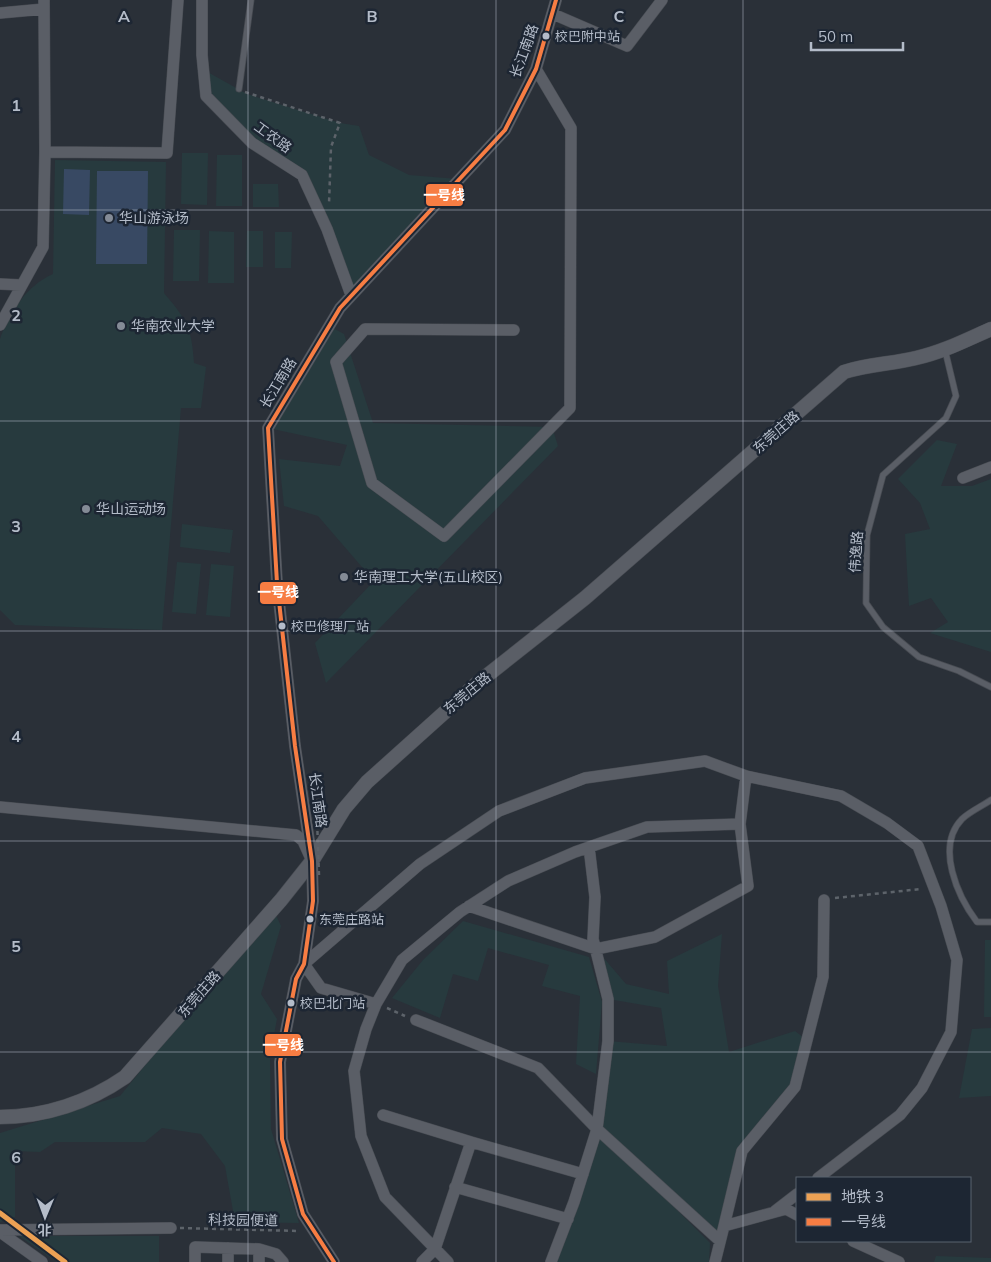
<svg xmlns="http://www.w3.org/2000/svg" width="991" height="1262" font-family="Mulish,'Noto Sans SC',sans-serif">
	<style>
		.green { fill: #273a3e }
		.water { fill: #384963 }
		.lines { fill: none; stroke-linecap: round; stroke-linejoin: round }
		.service-casing { stroke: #484c53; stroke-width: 7 }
		.minor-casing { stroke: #484c53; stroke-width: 12 }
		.tertiary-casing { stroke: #484c53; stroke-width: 15 }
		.path { stroke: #5d636a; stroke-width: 2.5; stroke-dasharray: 4 4; stroke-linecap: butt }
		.service { stroke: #5a5e66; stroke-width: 5.5 }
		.minor { stroke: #5a5e66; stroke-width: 11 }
		.tertiary { stroke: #5a5e66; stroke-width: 14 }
		.path-bridge { stroke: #5d636a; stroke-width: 2.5; stroke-dasharray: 4 4; stroke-linecap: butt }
		.bus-1-casing { stroke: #1d2633; stroke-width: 8 }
		.bus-1 { stroke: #f77d43; stroke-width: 4 }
		.metro-1-casing { stroke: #1d2633; stroke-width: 9 }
		.metro-1 { stroke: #eca154; stroke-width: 5 }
		.grid { fill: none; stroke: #b4bcc9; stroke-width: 1; stroke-opacity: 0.55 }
		.bus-dot { fill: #b4bcc9; stroke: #1d2633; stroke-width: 2 }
		.poi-dot { fill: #848b96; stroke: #1d2633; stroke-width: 2 }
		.labels { text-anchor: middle; stroke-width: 5; stroke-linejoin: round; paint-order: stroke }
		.bus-label { font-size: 13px; fill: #b4bcc9; stroke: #1d2633; text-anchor: start }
		.street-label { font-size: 14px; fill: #b4bcc9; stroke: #1d2633 }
		.poi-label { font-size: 14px; fill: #b4bcc9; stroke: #1d2633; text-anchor: start }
		.grid-label { font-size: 16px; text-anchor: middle; font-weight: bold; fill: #b4bcc9; stroke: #1d2633; stroke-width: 5; stroke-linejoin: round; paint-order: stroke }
		.line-badge { stroke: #1d2633; stroke-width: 2 }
		.badge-label { font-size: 14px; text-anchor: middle; font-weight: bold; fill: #fff }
	</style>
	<rect width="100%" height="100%" fill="#2a3038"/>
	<path class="green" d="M204,70L247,94L340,123L359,126L369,155L409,175L458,179L351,295L302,175L252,143L206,96Z
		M182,153H208L207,205L181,204Z
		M217,155H242V206H216Z
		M55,160L166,162L164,293C186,319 192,328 194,363L206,367L201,408H181L162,630L15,625L0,610V339C9,313 27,285 53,274Z
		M253,184H278L279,207H253Z
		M174,230H200L199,281H173Z
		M209,231L234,232V283H208Z
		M247,231H263V267H246Z
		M275,232H292L291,268H275Z
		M329,326L344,334L373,423L552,427L558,446L326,683L315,643L374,581L318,516L284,506L279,459L340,466L347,445L268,428Z
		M937,440L957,444L941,486H972L991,479V652L930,633L948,622L931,598L909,606L905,534L930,529L920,503L898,479Z
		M182,524L233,530L230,553L180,547Z
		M177,562L201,564L196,614L172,612Z
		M211,564L234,566L230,617L206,615Z
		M273,909L281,926L261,994L277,1019L270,1056L271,1129L299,1223L235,1222L225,1166L201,1134L162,1128L145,1142H55L40,1152L15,1151V1217L0,1222V1133L120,1096Z
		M463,921L589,957L602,1002L596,1074L576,1064L580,996L542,986L549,965L488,948L478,981L453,974L440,1018L392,998L423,960Z
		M722,934L718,986L729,1052L795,1031L808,1041L795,1087L742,1151L720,1241L607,1140L710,1243L709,1262H550L597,1129L608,1041L667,1046L661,1008L608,999L596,949L626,984L669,994L667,961Z
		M985,940H991V1017H984Z
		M991,1028V1096L959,1098L972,1029Z
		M19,1236H159V1262H57Z
		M936,1256L991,1258V1262H934Z"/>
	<path class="water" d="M64,169L90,170L89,215L63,214Z
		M97,171H148L147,264H96Z"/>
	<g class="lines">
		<defs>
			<path id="service" d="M239,89L251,0
				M945,350L956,396L946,418L883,475L867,535L866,603L883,627L919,657L959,671L991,687
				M991,800C982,806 969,812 962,819C935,847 958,897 977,922H991"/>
			<path id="minor" d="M202,0V55L206,96L252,143L302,175L327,229L351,295
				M0,13L44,9
				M553,14L627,46L662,0
				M45,152L167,153L178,0
				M0,284L21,285
				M0,325L43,247L45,152L44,0
				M514,330L365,329L336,362L372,483L444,536L570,408L571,128L536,69
				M963,478L991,467
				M0,807L296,835L303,841L312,861L313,901L304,964L296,979L280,1062L282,1139L303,1214L334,1262
				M312,861L295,746L277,583L268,428L340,308L505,130L536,69L556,0
				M469,906L596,949L655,937L748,886L740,824
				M376,1004L321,988L304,964L420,864L499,811L585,778L705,761L746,776L841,796L887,823L918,846L941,906L957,960L951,1032L922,1088L900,1115L818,1178
				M416,1020L538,1068L597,1129L720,1241
				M383,1115L471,1142L435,1249L422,1262
				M471,1142L583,1174
				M455,1187L568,1219
				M775,1211L797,1194
				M724,1226L742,1151L795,1087L823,977L824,900
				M0,1230L171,1228
				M0,1232L42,1262
				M853,1241L899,1262
				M259,1249L276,1254L283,1262
				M195,1262V1247L259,1249V1262
				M228,1262V1248
				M448,1262L385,1197L361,1136L354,1071L366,1029L376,1004L402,960L460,912L508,881L575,852L647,827L740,824L746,776
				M551,1262L574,1202L597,1129L608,1041V999L593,939L595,897L589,847
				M715,1262L724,1226L786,1209L797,1215"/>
			<path id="tertiary" d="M0,1117C45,1117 89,1102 125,1077L281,900L312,861L344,809L367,782L475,685L585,598L844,372C868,364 892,364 916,358C943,352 966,340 991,329"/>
		</defs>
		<use href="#service" class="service-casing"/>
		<use href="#minor" class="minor-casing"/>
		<use href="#tertiary" class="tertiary-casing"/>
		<path class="path" d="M245,92L340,123L331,147L329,204
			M835,898L921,889
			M387,1008L405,1016
			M180,1228L300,1231"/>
		<use href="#service" class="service"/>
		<use href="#minor" class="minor"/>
		<use href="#tertiary" class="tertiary"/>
		<path class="path-bridge" d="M316,791L319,875"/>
		<defs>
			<path id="bus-1" d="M334,1262L303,1214L282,1139L280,1062L296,979L304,964L313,901L312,861L295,746L277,583L268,428L340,308L505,130L536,69L556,0"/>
		</defs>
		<use href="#bus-1" class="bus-1-casing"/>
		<use href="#bus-1" class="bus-1"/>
		<defs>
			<path id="metro-1" d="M0,1213L65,1262"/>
		</defs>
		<use href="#metro-1" class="metro-1-casing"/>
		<use href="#metro-1" class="metro-1"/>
	</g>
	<path class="grid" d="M248,0V1262M496,0V1262M743,0V1262M0,210H991M0,421H991M0,631H991M0,841H991M0,1052H991"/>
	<g class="bus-dot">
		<circle cx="546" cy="36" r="4.5"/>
		<circle cx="282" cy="626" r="4.5"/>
		<circle cx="310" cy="919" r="4.5"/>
		<circle cx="291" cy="1003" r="4.5"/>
	</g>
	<g class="poi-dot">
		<circle cx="109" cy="218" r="5"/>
		<circle cx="121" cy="326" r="5"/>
		<circle cx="86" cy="509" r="5"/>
		<circle cx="344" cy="577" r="5"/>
	</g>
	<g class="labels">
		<g class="bus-label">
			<text x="555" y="41">校巴附中站</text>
			<text x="291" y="631">校巴修理厂站</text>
			<text x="319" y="924">东莞庄路站</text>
			<text x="300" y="1008">校巴北门站</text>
		</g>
		<g class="street-label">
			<text transform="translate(524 51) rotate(-70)" y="5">长江南路</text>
			<text transform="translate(273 137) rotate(36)" y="5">工农路</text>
			<text transform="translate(278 383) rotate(-59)" y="5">长江南路</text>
			<text transform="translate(776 432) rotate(-41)" y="5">东莞庄路</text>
			<text transform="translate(856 552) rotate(-86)" y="5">伟逸路</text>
			<text transform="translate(467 693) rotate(-40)" y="5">东莞庄路</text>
			<text transform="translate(318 800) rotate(82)" y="5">长江南路</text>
			<text transform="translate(199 994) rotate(-49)" y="5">东莞庄路</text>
			<text transform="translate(243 1220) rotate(1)" y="5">科技园便道</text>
		</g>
		<g class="poi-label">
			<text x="119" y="223">华山游泳场</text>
			<text x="131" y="331">华南农业大学</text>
			<text x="96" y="514">华山运动场</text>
			<text x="354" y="582">华南理工大学(五山校区)</text>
		</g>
	</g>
	<g class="grid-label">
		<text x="124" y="22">A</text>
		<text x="372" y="22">B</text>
		<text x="619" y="22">C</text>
		<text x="16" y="111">1</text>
		<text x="16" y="321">2</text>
		<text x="16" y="532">3</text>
		<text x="16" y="742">4</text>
		<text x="16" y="952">5</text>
		<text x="16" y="1163">6</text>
	</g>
	<g class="line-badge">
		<rect x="425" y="183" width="39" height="24" rx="5" fill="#f77d43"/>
		<rect x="259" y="581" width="38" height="24" rx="5" fill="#f77d43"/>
		<rect x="264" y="1033" width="38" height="24" rx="5" fill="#f77d43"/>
	</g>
	<g class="badge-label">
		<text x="444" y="200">一号线</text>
		<text x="278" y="597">一号线</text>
		<text x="283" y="1050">一号线</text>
	</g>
	<rect x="796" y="1177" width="175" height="65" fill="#1d2633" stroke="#59626f"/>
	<rect x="806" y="1193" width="25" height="8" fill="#eca154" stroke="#59626f"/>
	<text x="841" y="1202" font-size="15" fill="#b4bcc9">地铁 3</text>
	<rect x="806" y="1218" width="25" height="8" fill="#f77d43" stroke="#59626f"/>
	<text x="841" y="1227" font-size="15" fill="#b4bcc9">一号线</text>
	<g transform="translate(45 1217) rotate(181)" stroke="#1d2633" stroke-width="4" paint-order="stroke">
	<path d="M0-4L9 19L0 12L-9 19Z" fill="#b4bcc9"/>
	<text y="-8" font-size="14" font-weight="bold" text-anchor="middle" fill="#b4bcc9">北</text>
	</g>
	<path d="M811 42v8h92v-8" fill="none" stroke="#b4bcc9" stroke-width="2.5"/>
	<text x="818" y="42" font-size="15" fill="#b4bcc9" stroke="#1d2633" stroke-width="4" paint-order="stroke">50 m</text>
</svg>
